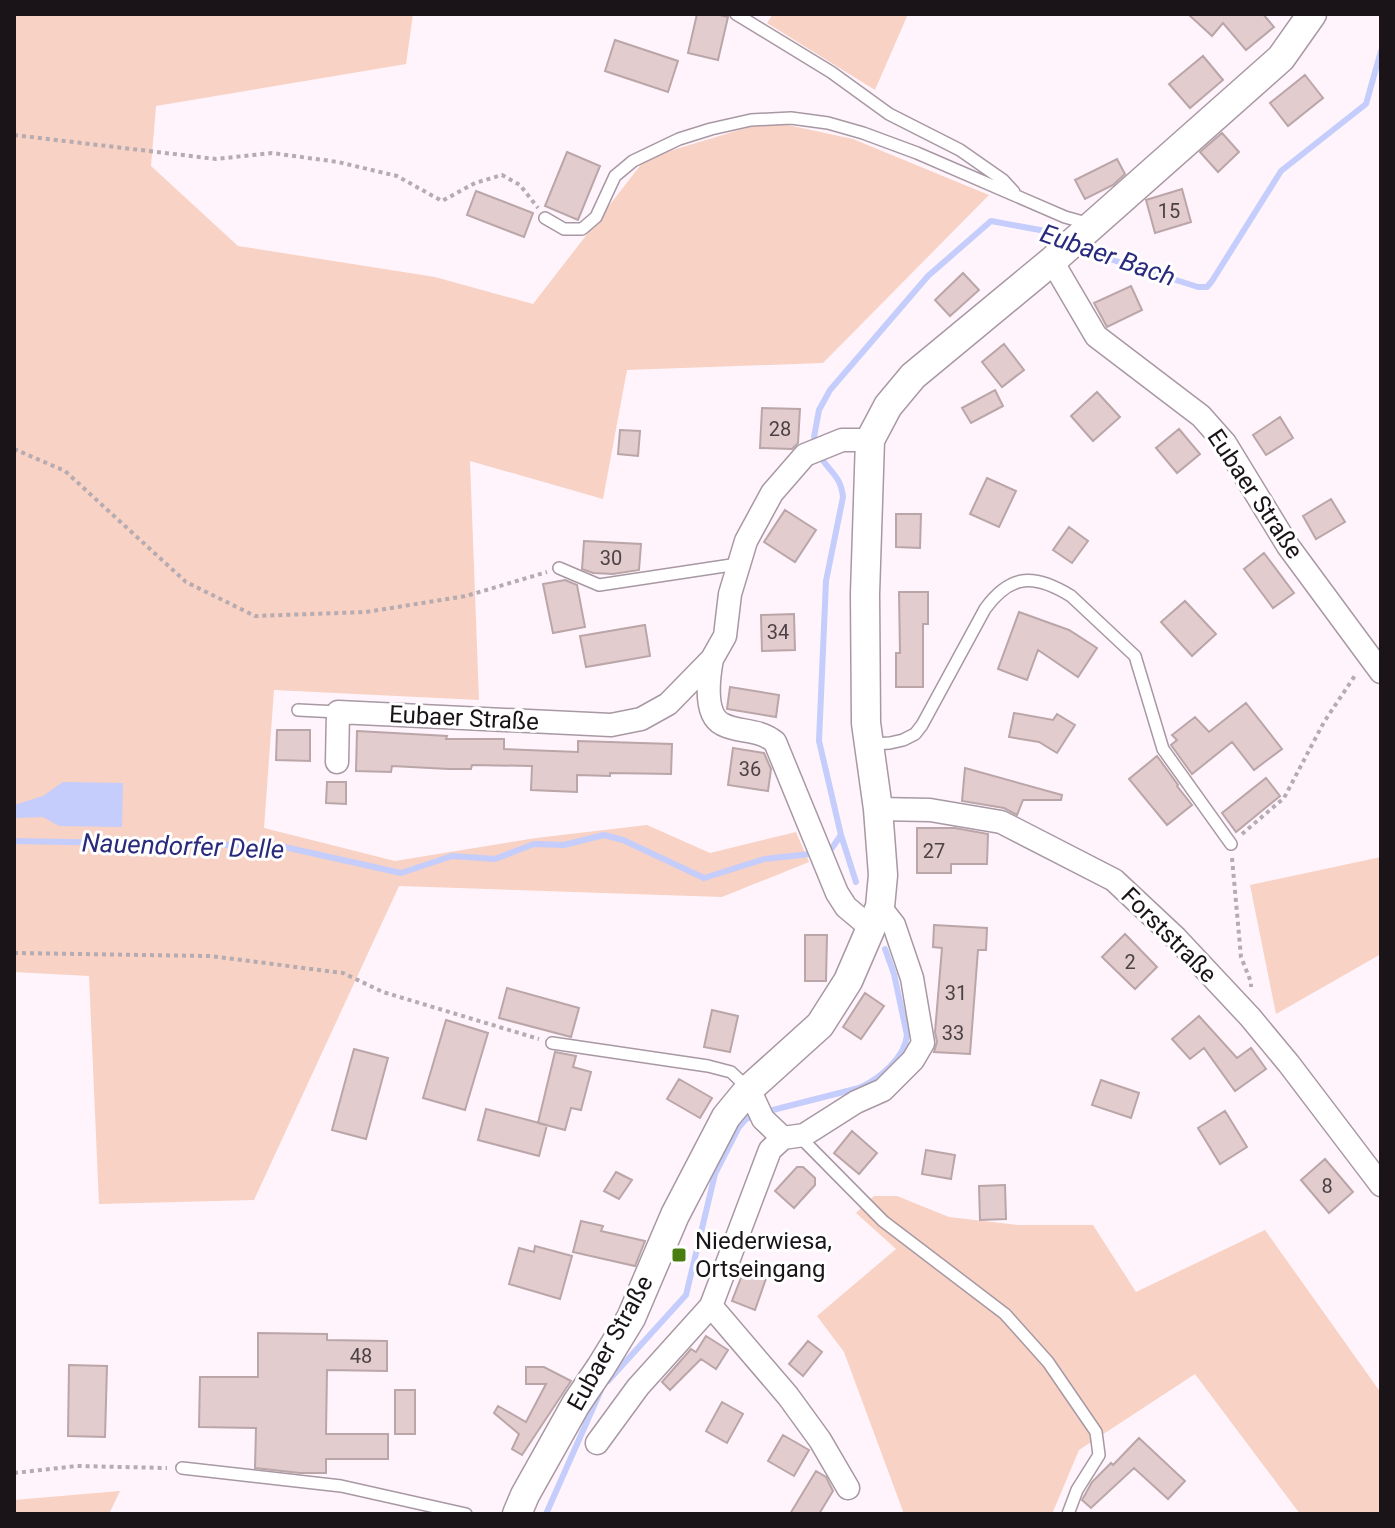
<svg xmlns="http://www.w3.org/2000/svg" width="1395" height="1528" font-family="Roboto,sans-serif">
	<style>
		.green { fill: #f8d2c4 }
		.water { fill: #c4cdfb }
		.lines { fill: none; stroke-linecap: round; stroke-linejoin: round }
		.stream { stroke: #c4cdfb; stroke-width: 6 }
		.building { fill: #e2ccce; stroke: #baa5a8; stroke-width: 2 }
		.service-casing { stroke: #a898a3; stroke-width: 14 }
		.minor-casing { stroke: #a898a3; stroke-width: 25 }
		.tertiary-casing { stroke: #a898a3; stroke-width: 31 }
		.path { stroke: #b5abb1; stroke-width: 4; stroke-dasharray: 4 4; stroke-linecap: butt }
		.service { stroke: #fff; stroke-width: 11 }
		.minor { stroke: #fff; stroke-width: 22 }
		.tertiary { stroke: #fff; stroke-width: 28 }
		.poi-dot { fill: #497d10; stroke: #fff; stroke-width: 3 }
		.labels { text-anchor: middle; stroke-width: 6; stroke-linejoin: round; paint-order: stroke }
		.number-label { font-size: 20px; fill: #4c4246 }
		.street-label { font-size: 24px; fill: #1a1418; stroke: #fff }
		.poi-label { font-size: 24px; fill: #1a1418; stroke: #fff; text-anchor: start }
		.water-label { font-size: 26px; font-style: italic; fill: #29297d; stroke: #fff }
	</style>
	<rect width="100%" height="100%" fill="#fff4fb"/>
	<path class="green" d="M14,14H413L406,64L156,106L151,166L238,246L435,277L533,304L646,158L769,121L853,139L989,195L823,363L627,370L603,499L470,461L479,700L274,690L264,828L395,861L536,838L647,825L710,853L796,832L809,862L722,897L399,886L254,1200L99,1204L89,976L14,972Z
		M773,14H908L875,90L767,23Z
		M1381,857V954L1276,1014L1250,885Z
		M874,1196H897L949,1217L1018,1225H1093L1136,1292L1265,1230L1381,1393V1514H1300L1195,1374L1079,1450L1052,1514H904L844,1352L817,1316L896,1249L856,1213Z
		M120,1491L109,1514H14V1500Z"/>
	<path class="water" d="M63,782L123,783L122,827L59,826L43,817L14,818V805L43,796Z"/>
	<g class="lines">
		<path class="stream" d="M1083,246L1113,260L1198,287H1207L1212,281L1281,171L1366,104L1381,51
			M814,437L819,410L830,390L928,276L991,221L1051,232L1065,238
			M824,462C834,475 841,479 843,497L826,581L819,741L841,835L856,882
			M14,841L280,846L401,873L452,856L495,859L534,844L564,845L604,835L623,840L704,878L764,859L810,854
			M832,848L841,835
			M765,1112L859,1088C879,1079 905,1058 907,1035L894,974L885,949
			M608,1381L686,1295L715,1174L739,1127L746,1119L755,1116
			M546,1514L601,1390"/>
	</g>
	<path class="building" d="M697,14H715L728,17L718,60L688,53Z
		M1188,14H1263L1274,27L1246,50L1223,23L1212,36Z
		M615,40L678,61L668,92L605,71Z
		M1203,56L1223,80L1190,108L1169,84Z
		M1305,75L1323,98L1288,126L1270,103Z
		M1222,133L1239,152L1218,172L1200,152Z
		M567,152L600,166L578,220L545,206Z
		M1117,159L1125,174L1113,185L1085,199L1075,180Z
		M1182,189L1191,222L1155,233L1146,200Z
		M476,191L533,213L524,237L467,215Z
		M963,273L979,290L950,316L935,300Z
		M1131,286L1142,310L1107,327L1094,303Z
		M1004,344L1024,370L1002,387L982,362Z
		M995,390L1003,406L971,423L962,408Z
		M1097,392L1120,417L1093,441L1071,416Z
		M762,408L800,409L798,443L792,449L760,448Z
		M1280,417L1293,438L1266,455L1253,435Z
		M1179,429L1200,454L1177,473L1156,448Z
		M620,430L640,431L638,456L618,454Z
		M987,478L1016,491L999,527L970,514Z
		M1331,499L1345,522L1316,539L1303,516Z
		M785,510L816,530L795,562L764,542Z
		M896,514H921L920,548L896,547Z
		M1069,527L1088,541L1072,563L1053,550Z
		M584,541L641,544L639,570L613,574L593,573L582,569Z
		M1264,553L1294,593L1273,608L1244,569Z
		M565,580L577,585L585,627L553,633L543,584Z
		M899,592H928V624H923V687H896V653H900Z
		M1185,601L1216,634L1192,656L1161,622Z
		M1019,612L1069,630L1097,648L1078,677L1038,650L1027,680L998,669Z
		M794,614L795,650L762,651L761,615Z
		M645,625L650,656L586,667L580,636Z
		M730,687L779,695L776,717L727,709Z
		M1246,703L1282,749L1254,770L1232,742L1192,774L1171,745L1177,740L1172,735L1195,717L1209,732Z
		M1014,713L1053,720L1057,714L1075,725L1057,753L1039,742L1009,737Z
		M277,730H310V761L276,760Z
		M357,731L447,736L446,739H504V749L578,752V741L672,744L671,774L610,773V776L577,775V792L531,790L532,766L472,765L471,769H449L392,766L391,772L356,771Z
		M733,748L764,753L771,769L768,791L728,785Z
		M1157,756L1178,785L1177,786L1192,805L1167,825L1129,779Z
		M965,768L1062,795L1061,800H1023L1017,815L1004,808L962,801Z
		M1266,778L1280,796L1236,832L1222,813Z
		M327,782H346V804L326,803Z
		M917,828H955L988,834L987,864H951V873H917Z
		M934,925L987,928L986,950H978L970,1054L934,1052L937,1042L935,1032L942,948L933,947Z
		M1125,934L1157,967L1135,989L1102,957Z
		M805,935H827L826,981H805Z
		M507,988L579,1008L571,1037L499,1018Z
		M865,993L884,1006L861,1039L843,1027Z
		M712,1010L738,1016L730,1052L704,1047Z
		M1199,1016L1237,1058L1251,1048L1266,1069L1235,1091L1204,1048L1190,1059L1172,1039Z
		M446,1020L488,1033L465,1110L423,1098Z
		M354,1049L388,1058L366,1139L332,1130Z
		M555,1052L576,1056L573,1067L591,1072L581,1110L571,1108L565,1130L538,1123Z
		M679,1079L712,1098L700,1118L667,1099Z
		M1101,1080L1139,1093L1131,1118L1092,1105Z
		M486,1109L547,1125L539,1156L478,1140Z
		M1225,1111L1247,1147L1220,1164L1198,1128Z
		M852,1131L877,1153L859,1174L834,1153Z
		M926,1150L955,1155L951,1179L922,1174Z
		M1325,1159L1353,1192L1329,1213L1301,1180Z
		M797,1167H803L815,1178V1185L794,1208L775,1191Z
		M616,1172L632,1180L619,1199L604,1191Z
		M1005,1185L1006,1219L980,1220L979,1186Z
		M581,1221L603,1226L601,1231L645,1241L635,1266L573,1252Z
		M535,1246L572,1256L560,1299L509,1284L519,1248L534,1252Z
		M746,1265L768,1273L755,1310L732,1301Z
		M258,1333L327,1334V1340L387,1341V1371L327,1370L326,1434H388V1459H326V1473H300L255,1468L256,1428L199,1427L200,1377H258Z
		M706,1336L728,1350L716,1369L701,1359L670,1390L662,1382L691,1349L696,1352Z
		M808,1341L822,1352L803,1376L789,1364Z
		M69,1365L107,1366L105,1437L68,1436Z
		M526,1367H544L571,1381L522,1455L512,1449L519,1434L494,1413L498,1406L526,1422L546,1384H526Z
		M395,1390H415V1434H395Z
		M722,1402L743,1414L727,1443L706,1431Z
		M783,1435L809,1450L794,1476L768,1461Z
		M1139,1438L1185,1481L1168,1499L1134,1468L1091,1508L1082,1500L1092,1482L1111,1463L1113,1465Z
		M816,1471L826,1477L833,1491L819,1514H790Z"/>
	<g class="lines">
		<defs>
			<path id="service" d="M736,14L831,72L889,114L960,150L1003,180L1014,192
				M545,218L564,229H582L596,217L615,176L633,161L679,139L711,129L751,120L791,118L828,123L863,133L917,153L1065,217L1090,224
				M559,568L599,585L738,564
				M298,710L338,712
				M871,744L890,743L903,740L915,734L922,725L985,609C1011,573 1035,574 1071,596L1135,656L1163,749L1231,844
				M552,1043L708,1066L731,1072L749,1089
				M800,1137L883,1221L1005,1314L1048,1362L1096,1432L1099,1455L1077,1490L1068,1514
				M182,1468L341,1486L466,1514"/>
			<path id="minor" d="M1052,261L1096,336L1201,416L1225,443L1288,546L1381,672
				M712,659C709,675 703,714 722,724C738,733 758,728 775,742L837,893L846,907L871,928
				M337,762L338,712L611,725L641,719L668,704L712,659L725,636L730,594L746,541L772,493L805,455L842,440H870
				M878,809L930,810L1001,822L1114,880L1176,938L1250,1017L1289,1064L1381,1185
				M749,1089L763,1119L783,1138
				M711,1306L788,1396L820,1440L848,1488
				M597,1443L638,1387L711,1306L770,1150L783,1138L804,1135L856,1102L883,1090L913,1060L923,1043L912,978L894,925L880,907"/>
			<path id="tertiary" d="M517,1514L525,1495L576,1404L601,1367L631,1318L675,1215L726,1117L749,1089L820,1025L848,981L880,907L883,875L878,809L866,723L865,594L870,440L888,406L913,376L1052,261L1281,58L1312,14"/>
		</defs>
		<use href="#service" class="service-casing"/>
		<use href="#minor" class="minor-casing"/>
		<use href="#tertiary" class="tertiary-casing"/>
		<path class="path" d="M14,135L216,159L272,153L338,162L397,176L442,201L475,183L502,175L520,185L538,208
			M14,449L65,471L186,582L255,616L366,612L466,596L547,572
			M1242,834L1284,798L1324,722L1356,674
			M1232,858L1241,957L1251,982V987
			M14,953L210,956L343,973L383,992L539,1039
			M14,1473L77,1466L167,1468"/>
		<use href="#service" class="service"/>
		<use href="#minor" class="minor"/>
		<use href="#tertiary" class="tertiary"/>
	</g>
	<rect class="poi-dot" x="671" y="1247" width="16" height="16" rx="4"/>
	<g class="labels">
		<g class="number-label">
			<text x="1169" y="218">15</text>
			<text x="780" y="436">28</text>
			<text x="611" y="565">30</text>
			<text x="778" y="639">34</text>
			<text x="750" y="776">36</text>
			<text x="934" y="858">27</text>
			<text x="1130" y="969">2</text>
			<text x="956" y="1000">31</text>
			<text x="953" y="1040">33</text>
			<text x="1327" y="1193">8</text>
			<text x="361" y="1363">48</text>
		</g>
		<g class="street-label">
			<text transform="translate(1255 494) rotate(56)" y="8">Eubaer Straße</text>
			<text transform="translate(464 718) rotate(3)" y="8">Eubaer Straße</text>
			<text transform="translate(1169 935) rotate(45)" y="8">Forststraße</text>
			<text transform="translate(610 1343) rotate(-61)" y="8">Eubaer Straße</text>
		</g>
		<g class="poi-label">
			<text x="695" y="1249">Niederwiesa,<tspan x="695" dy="28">Ortseingang</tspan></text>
		</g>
		<g class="water-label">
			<text transform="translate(1108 255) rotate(19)" y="9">Eubaer Bach</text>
			<text transform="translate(183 846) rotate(2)" y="9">Nauendorfer Delle</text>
		</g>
	</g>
	<rect width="1395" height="1528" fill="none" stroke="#1a1418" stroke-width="32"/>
</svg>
